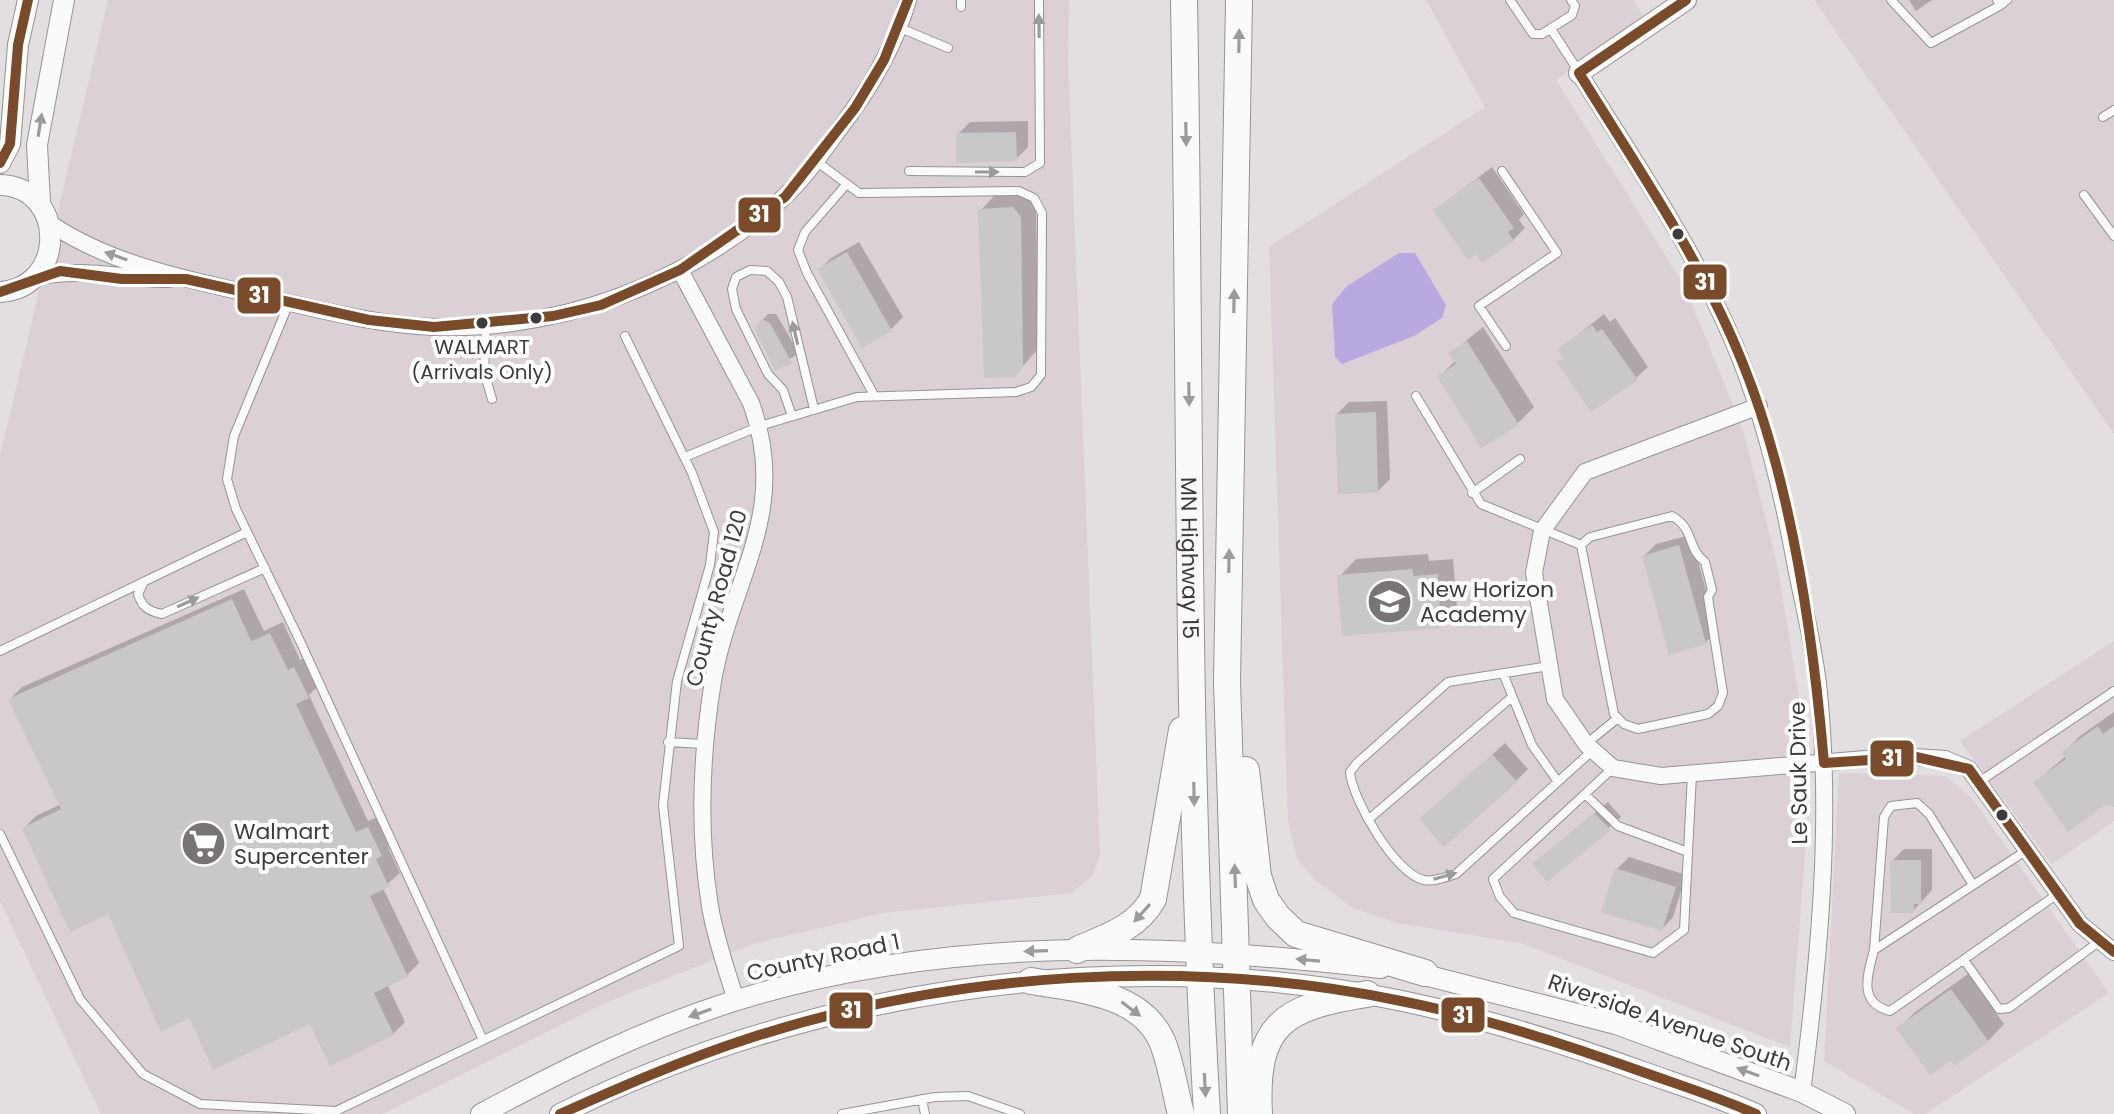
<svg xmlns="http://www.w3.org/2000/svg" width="2114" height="1114" font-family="Poppins,sans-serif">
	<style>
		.built { fill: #dad0d5 }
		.water { fill: #b9a9e1 }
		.shadow { fill: #0003 }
		.building { fill: #cac7c9 }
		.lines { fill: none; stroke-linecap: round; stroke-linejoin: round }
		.service-casing { stroke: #979395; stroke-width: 10 }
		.minor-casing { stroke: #979395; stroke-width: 18 }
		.tertiary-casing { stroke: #979395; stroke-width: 22 }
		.trunk-casing { stroke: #979395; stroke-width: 28 }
		.service { stroke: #fbfafa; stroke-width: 8 }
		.minor { stroke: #fbfafa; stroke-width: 16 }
		.tertiary { stroke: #fbfafa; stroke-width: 20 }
		.trunk { stroke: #fbfafa; stroke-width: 26 }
		.bus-1-casing { stroke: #fff; stroke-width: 16 }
		.bus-1 { stroke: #7a4b2a; stroke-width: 10 }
		.oneway { fill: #9c9a9b }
		.bus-dot { fill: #3e3b3c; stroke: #fff; stroke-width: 3 }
		.labels { text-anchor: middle; stroke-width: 8; stroke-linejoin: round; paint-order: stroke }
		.bus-label { font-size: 20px; fill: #3e3b3c; stroke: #fff }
		.street-label { font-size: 22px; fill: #3e3b3c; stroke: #fff }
		.poi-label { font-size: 22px; fill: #3e3b3c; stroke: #fff; text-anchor: start }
		.line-badge { stroke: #fff; stroke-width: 3 }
		.badge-label { font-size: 22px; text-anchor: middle; font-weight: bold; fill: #fff }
	</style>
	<rect width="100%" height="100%" fill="#e3dee0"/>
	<path class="built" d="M108,0H1069L1068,63L1100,854L1093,875L1072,893L883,913L753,944L605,1003L383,1114H101L0,901V456Z
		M1426,0H1633L1645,18L1556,80L1685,287L1743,430L1777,564L1805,733V854L1790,1047L1521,943L1397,923L1353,908L1316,881L1297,859L1288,821L1269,247L1485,107Z
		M1814,0H2114V434Z
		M2114,641V821L2052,864L1960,741Z
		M1839,773L1945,776L1971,797L2109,993L1925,1114H1914L1824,1061Z"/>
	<path class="water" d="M1399,253H1415L1446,305L1442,318L1414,336L1342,364L1335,357L1332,304L1347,286Z"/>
	<path class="shadow" d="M1909,0H1932L1916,11Z
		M1028,121V147L1016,159L958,134L970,122Z
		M1492,167L1524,214L1519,220L1525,228L1513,240L1477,251L1436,210Z
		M1029,192L1036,200L1038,349L1015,375L981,210L997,193Z
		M859,242L903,317L891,329L863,345L819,270L831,258Z
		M768,314H776L799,353L776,368L760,323Z
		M1604,314L1610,322L1615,318L1648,367L1636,378L1565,356L1560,349Z
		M1483,327L1534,407L1518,423L1439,377L1456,360L1451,353Z
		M1387,401L1390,479L1378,491L1337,414L1349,402Z
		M1691,535L1717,631L1705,643L1644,556L1656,544Z
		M1428,554L1429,561L1453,559L1457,610L1440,626L1340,576L1356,559Z
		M244,589L264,631L283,622L300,660L306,657L319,685L309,695L368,821L380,816L392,843L388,847L400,873L383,888L419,963L407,975L387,984L405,1022L393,1034L311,1021L109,911L24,828L36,816L61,804L10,699L22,687Z
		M2114,712V798L2035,782L2066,756L2064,752L2080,736Z
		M1505,743L1528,769L1516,781L1434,807Z
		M1608,802L1621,817L1548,880L1547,853Z
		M1904,849H1932V890L1913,911L1892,861Z
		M1629,857L1686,875L1673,917L1662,929L1617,869Z
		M1968,974L2004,1024L1988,1041L1899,1028L1915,1012Z"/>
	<path class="building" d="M1016,132L1017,161L956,163V133Z
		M1479,178L1514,228L1508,232L1514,241L1482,263L1476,254L1468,260L1433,210Z
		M1013,207L1021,217L1023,367L1015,377L984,378L978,209Z
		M847,252L892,331L862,348L817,269Z
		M762,319L770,323L792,363L775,371L755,330Z
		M1592,325L1597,332L1602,329L1638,380L1591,412L1557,362L1563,358L1557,349Z
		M1467,341L1519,425L1481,448L1437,376L1456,364L1448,353Z
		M1376,412L1378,493L1338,494L1335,414Z
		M1679,545L1706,644L1669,655L1642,556Z
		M1413,569V576L1438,574L1441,628L1342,636L1337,575Z
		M232,599L251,641L270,633L288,670L294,667L309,698L296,704L356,832L368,827L382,856L376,859L389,887L370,896L408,977L374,993L394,1035L330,1066L310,1024L213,1070L189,1018L161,1032L108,914L70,932L22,828L61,809L8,699Z
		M2098,726L2103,734L2114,726V807L2105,805L2068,832L2033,782L2066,759L2061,752Z
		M1492,754L1517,782L1444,847L1419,819Z
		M1594,813L1611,830L1547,882L1532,864Z
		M1890,860H1921V904H1914V913H1891Z
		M1615,868L1676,887L1662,931L1601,912Z
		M1951,989L1989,1042L1954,1066L1951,1061L1930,1075L1896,1028Z"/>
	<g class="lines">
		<defs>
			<path id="service" d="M961,0V7
				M1510,0L1533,34H1542L1572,15L1575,6L1571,0
				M1891,0L1931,43L2001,5
				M1997,0L2001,5L2007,0
				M898,27L948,48
				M1551,29L1579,72
				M2103,117L2114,110
				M909,171L1025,172L1040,163L1039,0
				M1502,171L1557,253L1479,306L1506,346
				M845,186L805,232L798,250L807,273L874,395
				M2084,195L2114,236
				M289,303L234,436L227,479L236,509L300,641L483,1040
				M486,325L484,372L492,399
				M1416,396L1481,504L1581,545L1590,537L1672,516C1695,529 1687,549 1705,562L1712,590L1708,597L1723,693L1718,706L1708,714L1638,729L1624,724L1614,714L1581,545
				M792,416L783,390L768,374L736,309L732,289L736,277L750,270L767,271L779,282L787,297L814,409
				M685,457L760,426L857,397L1016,392L1031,387L1041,375L1042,213L1034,198L1019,191L859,193L816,161
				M1472,493L1520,459
				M144,582L138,594C142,607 148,611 162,614L265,568
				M0,651L247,532
				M1549,666L1448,682L1357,763L1350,772C1352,799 1395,874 1424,880C1434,882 1446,877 1456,874L1593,750
				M1503,673L1532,745L1558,782
				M668,742L704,744
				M1586,744L1618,718
				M1613,768L1493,879L1500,897L1514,913L1653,953L1684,930L1692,774
				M1979,782L2114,691
				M1585,794L1618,826L1688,852
				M1369,819L1512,697
				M0,834L80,999L143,1074L200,1104L336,1111L679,946L663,805L677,681L710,565L714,532L692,473L625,336
				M2027,850L1874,950C1868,974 1857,1003 1890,1011L2059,893
				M1874,950L1884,817L1891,806L1917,803L1929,814L1973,885
				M1964,960L1999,1009L2009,1008L2100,941
				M922,1099L925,1114
				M842,1114L935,1097L968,1096L1020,1114"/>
			<path id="minor" d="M1579,73C1633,159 1693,247 1733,341C1763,411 1781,486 1795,562C1803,605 1815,649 1819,693C1832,825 1819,961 1802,1092
				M51,224C110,264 186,279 255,295C314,308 373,325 434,327C562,331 687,283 783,198C805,178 823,151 840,128C869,90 895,46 908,0
				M680,270L751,403C791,512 731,579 713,681C701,755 698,832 710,906C715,938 727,970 736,1001
				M37,277C81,267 124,279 169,279
				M1759,406L1585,472L1542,531L1534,573L1555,699L1586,744L1613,768L1661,776L1901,756L1945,759L1969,769L2080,924L2114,952"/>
			<path id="tertiary" d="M1579,73L1686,0
				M0,163L10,144L18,45L28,0
				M0,185C67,187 67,288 0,292
				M40,203L37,145L64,0
				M1413,972L1616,1024L1802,1092L1845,1114
				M481,1114C563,1070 645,1029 734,1001C943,935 1167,943 1381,968
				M560,1114C806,992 1094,948 1365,994C1460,1010 1555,1040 1646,1073C1683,1086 1721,1098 1756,1114"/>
			<g id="trunk">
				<path id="s1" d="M1184,0C1191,371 1185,743 1207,1114"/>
				<path d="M1239,0L1227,682L1241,1114"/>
				<path d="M1246,770L1258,876L1266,900L1278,917L1296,934L1425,973"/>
				<path d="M1077,950C1106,937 1136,929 1153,899L1182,730"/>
				<path d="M1031,981C1076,989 1140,992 1162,1041C1171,1063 1175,1091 1181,1114"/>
				<path d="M1259,1114C1254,1023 1284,1007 1367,994"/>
			</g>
		</defs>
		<use href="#service" class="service-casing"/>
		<use href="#minor" class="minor-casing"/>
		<use href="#tertiary" class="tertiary-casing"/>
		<use href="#trunk" class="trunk-casing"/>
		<use href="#service" class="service"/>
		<use href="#minor" class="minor"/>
		<use href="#tertiary" class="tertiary"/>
		<use href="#trunk" class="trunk"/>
		<defs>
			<path id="bus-1" d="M1686,0L1579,73C1637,167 1702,261 1743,364C1792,485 1813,634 1824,763L1916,757L1969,769L2080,924L2114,952
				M0,163L10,144L18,45L28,0
				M0,292L60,271L122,279H186L369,320L434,327L553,316L601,305L680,270L785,197L855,108L884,60L908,0
				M560,1114C623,1086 685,1059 750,1038C957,971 1188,957 1401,1001C1482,1017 1562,1043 1640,1071C1679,1085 1718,1097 1756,1114"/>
		</defs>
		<use href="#bus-1" class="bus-1-casing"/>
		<use href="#bus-1" class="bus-1"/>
	</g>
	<defs><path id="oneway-solid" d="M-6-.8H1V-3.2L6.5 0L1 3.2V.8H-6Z" transform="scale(2)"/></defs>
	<g class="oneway">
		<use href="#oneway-solid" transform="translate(1039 26) rotate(-91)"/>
		<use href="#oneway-solid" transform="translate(1239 41) rotate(-89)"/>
		<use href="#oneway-solid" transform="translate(40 125) rotate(-81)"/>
		<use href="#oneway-solid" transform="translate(1186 134) rotate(89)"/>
		<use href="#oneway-solid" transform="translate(987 172)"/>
		<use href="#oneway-solid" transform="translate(116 256) rotate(-161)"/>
		<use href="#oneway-solid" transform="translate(1234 301) rotate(-89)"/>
		<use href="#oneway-solid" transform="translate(795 333) rotate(-103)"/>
		<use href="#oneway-solid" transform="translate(1189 394) rotate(89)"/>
		<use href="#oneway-solid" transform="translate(1229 561) rotate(-89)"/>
		<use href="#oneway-solid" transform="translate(188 602) rotate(-24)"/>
		<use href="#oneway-solid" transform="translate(1194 794) rotate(89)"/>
		<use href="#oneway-solid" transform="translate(1235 876) rotate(-92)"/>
		<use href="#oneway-solid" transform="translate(1445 876) rotate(-16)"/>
		<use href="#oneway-solid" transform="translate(1142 913) rotate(132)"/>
		<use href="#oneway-solid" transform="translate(1036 951) rotate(178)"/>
		<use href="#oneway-solid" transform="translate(1308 960) rotate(-175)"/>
		<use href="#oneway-solid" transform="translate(1131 1009) rotate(37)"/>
		<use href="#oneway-solid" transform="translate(700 1013) rotate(161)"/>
		<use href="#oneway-solid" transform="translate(1748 1072) rotate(-160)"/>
		<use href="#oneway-solid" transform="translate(1205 1085) rotate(87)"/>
	</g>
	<defs>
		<symbol id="school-disc" viewBox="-11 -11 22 22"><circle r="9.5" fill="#787475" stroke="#fff"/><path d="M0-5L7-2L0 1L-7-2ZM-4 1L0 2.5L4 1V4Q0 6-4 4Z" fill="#fff"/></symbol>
		<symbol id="supermarket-disc" viewBox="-11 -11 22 22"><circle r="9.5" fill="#787475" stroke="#fff"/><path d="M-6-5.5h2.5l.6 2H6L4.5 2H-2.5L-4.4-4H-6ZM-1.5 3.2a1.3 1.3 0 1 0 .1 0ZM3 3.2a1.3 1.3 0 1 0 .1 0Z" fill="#fff"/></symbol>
	</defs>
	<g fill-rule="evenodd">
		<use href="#school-disc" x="1364" y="576" width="51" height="51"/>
		<use href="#supermarket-disc" x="178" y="818" width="51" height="51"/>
	</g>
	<g class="bus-dot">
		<circle cx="1678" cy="234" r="7"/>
		<circle cx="536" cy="318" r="7"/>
		<circle cx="482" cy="323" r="7"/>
		<circle cx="2002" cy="815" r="7"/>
	</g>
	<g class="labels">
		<g class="bus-label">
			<text x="482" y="354">WALMART<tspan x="482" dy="25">(Arrivals Only)</tspan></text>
		</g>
		<g class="street-label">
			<text dy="8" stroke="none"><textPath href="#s1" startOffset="558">MN Highway 15</textPath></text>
			<text transform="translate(716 598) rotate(-75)" y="8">County Road 120</text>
			<text transform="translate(1798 773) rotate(-91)" y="8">Le Sauk Drive</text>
			<text transform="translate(823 957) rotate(-12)" y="8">County Road 1</text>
			<text transform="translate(1670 1022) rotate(19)" y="8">Riverside Avenue South</text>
		</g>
		<g class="poi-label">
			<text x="1420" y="597">New Horizon<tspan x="1420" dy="25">Academy</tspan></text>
			<text x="234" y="839">Walmart<tspan x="234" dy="25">Supercenter</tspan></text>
		</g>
	</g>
	<g class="line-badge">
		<rect x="737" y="196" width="45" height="38" rx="8" fill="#7a4b2a"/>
		<rect x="1682" y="263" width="46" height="38" rx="8" fill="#7a4b2a"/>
		<rect x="236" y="276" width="46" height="39" rx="8" fill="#7a4b2a"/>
		<rect x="1869" y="739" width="46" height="39" rx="8" fill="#7a4b2a"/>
		<rect x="828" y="991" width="46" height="39" rx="8" fill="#7a4b2a"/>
		<rect x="1440" y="996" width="46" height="38" rx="8" fill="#7a4b2a"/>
	</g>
	<g class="badge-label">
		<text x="759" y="222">31</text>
		<text x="1705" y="290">31</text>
		<text x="259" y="303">31</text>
		<text x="1892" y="766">31</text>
		<text x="851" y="1018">31</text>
		<text x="1463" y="1023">31</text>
	</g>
</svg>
